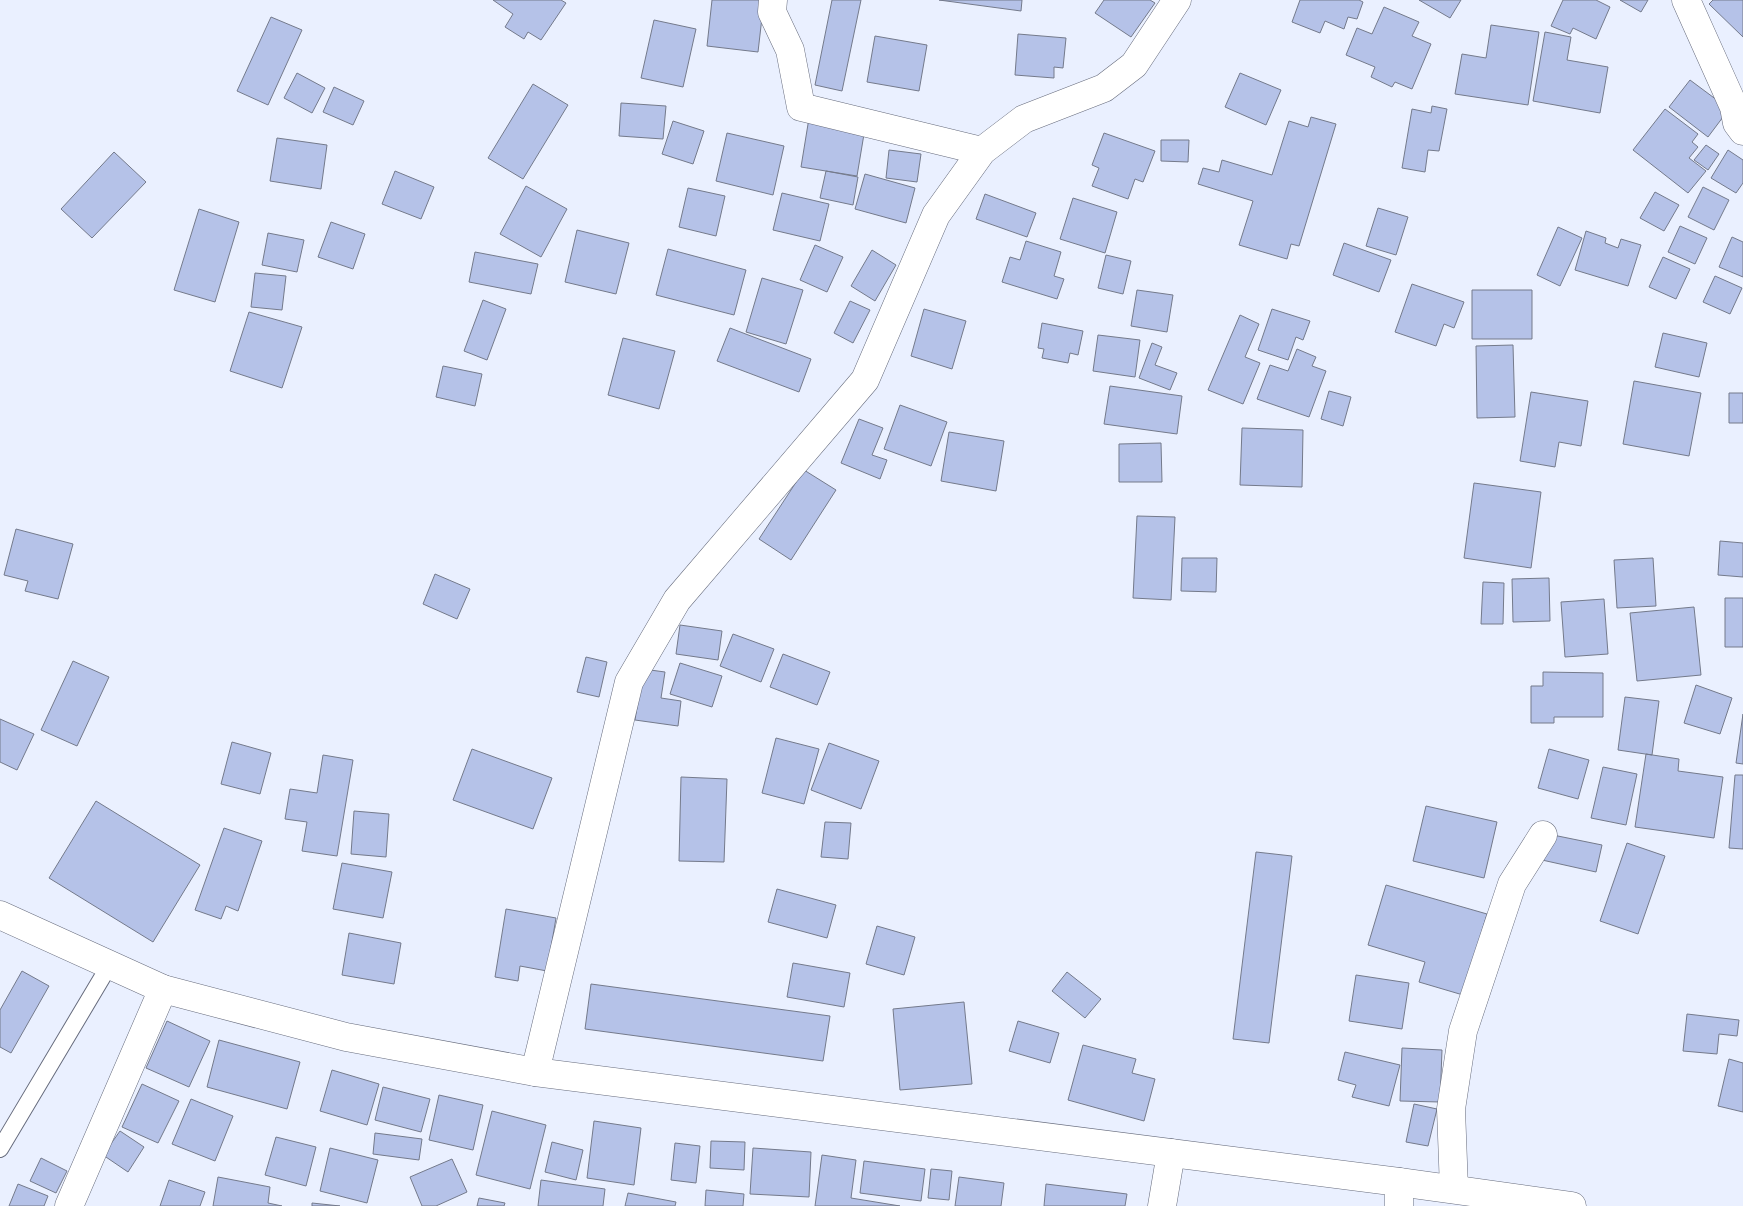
<svg xmlns="http://www.w3.org/2000/svg" width="1743" height="1206" font-family="Karla,sans-serif">
	<style>
		.building { fill: #b5c2e8; stroke: #747a8b }
		.lines { fill: none; stroke-linecap: round; stroke-linejoin: round }
		.service-casing { stroke: #676c7d; stroke-width: 18 }
		.minor-casing { stroke: #676c7d; stroke-width: 29 }
		.primary-casing { stroke: #676c7d; stroke-width: 29 }
		.service { stroke: #fff; stroke-width: 16 }
		.minor { stroke: #fff; stroke-width: 28 }
		.primary { stroke: #fff; stroke-width: 28 }
	</style>
	<rect width="100%" height="100%" fill="#eaf0ff"/>
	<path class="building" d="M493,0H561L566,3L541,40L528,32L524,39L505,27L513,14Z
		M712,0H764L758,52L707,46Z
		M832,0H861L842,91L815,85Z
		M939,0H1022L1021,11Z
		M1104,0H1150L1155,3L1131,37L1095,13Z
		M1300,0H1359L1363,2L1357,19L1348,17L1344,29L1325,21L1320,33L1292,22Z
		M1419,0H1461L1450,18Z
		M1563,0H1596L1610,7L1596,39L1573,28L1570,34L1551,26Z
		M1620,0H1648L1641,12Z
		M1713,0H1743V37L1709,4Z
		M1384,7L1419,22L1412,36L1431,44L1412,89L1395,82L1392,87L1371,77L1375,67L1346,55L1357,28L1372,34Z
		M271,17L302,30L268,105L237,91Z
		M654,20L696,29L683,87L641,78Z
		M1491,25L1539,32L1528,105L1455,94L1462,54L1486,58Z
		M1545,32L1571,37L1567,60L1608,67L1600,113L1533,101Z
		M1018,34L1066,38L1063,68L1054,67V78L1015,75Z
		M875,36L927,45L919,91L867,82Z
		M297,73L325,88L312,113L284,98Z
		M1240,73L1281,90L1266,125L1225,107Z
		M1690,80L1729,109L1708,137L1669,107Z
		M533,84L568,105L523,179L488,158Z
		M334,87L364,101L353,125L323,112Z
		M621,103L666,106L663,139L619,136Z
		M1432,106L1447,109L1439,151L1428,150L1425,172L1402,168L1412,109L1431,113Z
		M1665,109L1698,134L1692,142L1698,147L1689,158L1706,171L1688,193L1633,150Z
		M1311,117L1336,124L1299,246L1291,244L1287,259L1239,245L1253,201L1198,184L1203,168L1219,172L1222,160L1272,175L1289,121L1308,127Z
		M809,118L865,128L857,176L801,167Z
		M673,121L704,131L693,164L662,154Z
		M727,133L784,146L773,195L716,181Z
		M1104,133L1155,151L1143,182L1135,179L1128,199L1092,186L1099,168L1092,165Z
		M277,138L327,145L321,189L270,181Z
		M1161,140H1189L1188,162L1161,161Z
		M1706,145L1719,154L1708,170L1694,160Z
		M889,150L921,154L917,182L886,178Z
		M1728,150L1743,160V183L1736,193L1711,178Z
		M114,152L146,182L92,238L61,209Z
		M395,171L434,187L421,219L382,204Z
		M826,171L858,177L853,205L820,198Z
		M865,174L915,188L906,223L855,209Z
		M526,186L567,209L541,257L500,234Z
		M1703,187L1729,200L1714,230L1688,217Z
		M688,188L725,196L716,236L679,227Z
		M1655,192L1679,205L1664,231L1640,218Z
		M782,193L829,204L820,241L773,230Z
		M985,194L1036,213L1027,237L976,219Z
		M1073,198L1117,212L1105,253L1060,239Z
		M1378,208L1408,217L1396,255L1366,246Z
		M199,209L239,222L215,302L174,290Z
		M331,222L365,234L353,269L318,257Z
		M1680,226L1707,238L1695,264L1668,252Z
		M1558,227L1582,238L1560,286L1537,275Z
		M577,230L629,243L616,294L565,282Z
		M1586,231L1606,238L1605,243L1618,248L1621,239L1641,245L1628,286L1575,270Z
		M268,233L304,240L297,272L262,265Z
		M1732,237L1743,242V277L1719,267Z
		M1026,241L1061,252L1054,276L1064,279L1057,299L1002,282L1010,257L1020,260Z
		M1344,243L1391,260L1379,292L1333,275Z
		M815,245L843,257L827,292L800,280Z
		M668,249L746,270L734,315L656,295Z
		M872,250L896,265L875,301L851,286Z
		M475,252L538,264L531,294L469,282Z
		M1106,255L1131,261L1123,294L1098,288Z
		M1663,257L1690,269L1676,299L1649,287Z
		M255,273L286,276L282,310L251,307Z
		M1715,276L1742,288L1730,314L1703,302Z
		M762,278L803,290L786,344L746,332Z
		M1412,284L1464,302L1454,328L1444,324L1436,346L1395,332Z
		M1137,290L1173,295L1167,332L1131,326Z
		M1472,290H1532V339H1472Z
		M483,300L506,309L487,360L464,351Z
		M850,301L870,310L853,343L834,333Z
		M924,309L966,321L952,369L911,356Z
		M1272,309L1310,321L1303,340L1296,337L1288,360L1258,350Z
		M249,312L302,327L282,388L230,371Z
		M1240,315L1259,324L1245,357L1260,363L1243,404L1208,390Z
		M1042,323L1083,331L1078,355L1070,353L1068,363L1042,358L1044,349L1038,348Z
		M730,328L811,359L799,392L717,361Z
		M1663,333L1707,343L1699,377L1655,367Z
		M1098,335L1140,340L1135,377L1093,371Z
		M623,338L675,351L659,409L608,395Z
		M1152,343L1162,347L1155,365L1177,373L1170,390L1139,378Z
		M1513,345L1515,417L1477,418L1476,346Z
		M1297,349L1316,357L1312,366L1326,371L1309,417L1257,399L1270,365L1288,371Z
		M443,366L482,374L475,406L436,397Z
		M1634,381L1701,393L1689,456L1623,444Z
		M1110,386L1182,396L1177,434L1104,424Z
		M1329,391L1351,397L1343,426L1321,419Z
		M1531,392L1588,401L1581,446L1559,442L1555,467L1520,461Z
		M1729,393H1743V423H1729Z
		M900,405L947,422L931,466L884,449Z
		M859,419L883,428L872,455L887,460L880,479L841,463Z
		M1242,428L1303,430L1302,487L1240,485Z
		M949,432L1004,441L996,491L941,481Z
		M1161,443L1162,482H1119V444Z
		M804,470L836,490L791,560L759,539Z
		M1474,483L1541,492L1531,568L1464,558Z
		M1137,516L1175,517L1171,600L1133,598Z
		M16,529L73,544L58,599L25,591L28,581L4,575Z
		M1720,541L1743,543V577L1718,575Z
		M1182,558H1217L1216,592L1181,591Z
		M1653,558L1656,606L1617,608L1614,560Z
		M435,574L470,589L457,619L423,604Z
		M1549,578L1550,621L1513,622L1512,579Z
		M1483,582L1504,583L1503,624H1481Z
		M1725,598H1743V647H1725Z
		M1604,599L1608,654L1565,657L1561,602Z
		M1694,607L1701,675L1637,681L1630,613Z
		M680,625L722,631L718,660L676,654Z
		M733,634L774,649L761,682L720,666Z
		M783,654L830,672L817,705L770,687Z
		M586,657L607,662L599,697L577,692Z
		M73,661L109,677L77,746L41,730Z
		M680,663L722,676L712,707L670,694Z
		M643,669L665,672L661,698L681,701L678,726L635,720Z
		M1543,672L1603,673V717H1554V723H1531V686H1543Z
		M1696,685L1732,698L1720,734L1684,723Z
		M1625,697L1659,701L1652,755L1618,750Z
		M1743,714V764L1736,763Z
		M0,719L34,734L17,770L0,762Z
		M776,738L819,749L804,804L762,793Z
		M232,742L271,753L260,794L221,784Z
		M829,743L879,761L861,809L811,790Z
		M472,749L552,778L533,829L453,800Z
		M1549,749L1589,760L1578,799L1538,788Z
		M1646,754L1679,759L1678,771L1723,777L1714,838L1635,827Z
		M323,755L353,760L337,856L302,851L307,822L285,819L290,789L317,793Z
		M1603,767L1637,774L1626,825L1591,818Z
		M1735,775H1743V849L1729,848Z
		M681,777L727,779L724,862L679,861Z
		M96,801L200,865L153,942L49,878Z
		M1426,806L1497,822L1484,878L1413,861Z
		M354,811L389,814L386,857L351,854Z
		M825,822L851,823L848,859L821,857Z
		M224,828L262,841L238,911L226,906L221,919L195,910Z
		M1548,834L1602,845L1596,872L1542,860Z
		M1627,843L1665,856L1638,934L1600,921Z
		M1256,852L1292,856L1269,1043L1233,1039Z
		M342,863L392,872L383,918L333,909Z
		M1386,885L1487,914L1463,995L1419,982L1425,962L1368,945Z
		M777,889L836,905L827,938L768,922Z
		M506,909L556,918L547,971L520,966L518,981L495,977Z
		M877,926L915,937L904,975L866,964Z
		M349,933L401,943L394,984L342,975Z
		M793,963L850,973L844,1007L787,997Z
		M22,971L49,986L11,1053L0,1047V1010Z
		M1067,972L1101,999L1085,1018L1052,991Z
		M1356,975L1409,983L1402,1029L1349,1021Z
		M591,984L830,1016L823,1061L585,1029Z
		M964,1002L972,1084L900,1090L893,1009Z
		M1687,1014L1739,1020L1737,1036L1719,1034L1717,1054L1683,1051Z
		M167,1021L210,1041L189,1087L146,1068Z
		M1018,1021L1059,1033L1050,1063L1009,1051Z
		M219,1040L300,1062L287,1109L207,1087Z
		M1083,1045L1136,1059L1132,1073L1155,1079L1144,1121L1068,1100Z
		M1402,1048L1442,1050L1440,1102L1400,1101Z
		M1345,1052L1400,1065L1389,1106L1352,1097L1356,1085L1338,1080Z
		M1729,1059L1743,1063V1112L1718,1106Z
		M332,1070L379,1084L367,1125L320,1111Z
		M142,1084L179,1101L158,1143L122,1127Z
		M383,1087L430,1099L421,1132L375,1120Z
		M439,1095L483,1105L473,1150L429,1140Z
		M191,1099L233,1116L215,1161L172,1144Z
		M1414,1104L1437,1109L1428,1146L1406,1142Z
		M492,1111L546,1125L530,1189L476,1175Z
		M594,1121L641,1128L634,1185L587,1178Z
		M120,1131L144,1147L128,1172L103,1155Z
		M375,1133L422,1139L419,1160L373,1154Z
		M276,1137L316,1147L306,1186L265,1175Z
		M711,1141L745,1142L744,1170L710,1168Z
		M552,1142L583,1150L576,1180L545,1172Z
		M675,1143L700,1146L696,1183L671,1180Z
		M330,1148L378,1160L367,1203L320,1191Z
		M753,1148L811,1152L809,1197L750,1194Z
		M822,1155L856,1160L851,1198L900,1206H815Z
		M41,1158L67,1171L56,1193L30,1181Z
		M452,1159L467,1192L436,1206H422L410,1177Z
		M864,1161L925,1169L921,1201L860,1193Z
		M931,1169L952,1171L949,1200L928,1198Z
		M218,1177L270,1187L268,1203L282,1206H213Z
		M959,1177L1004,1183L1001,1206H955Z
		M169,1180L205,1192L200,1206H160Z
		M541,1180L605,1189L603,1206H538Z
		M18,1184L48,1196L44,1206H9Z
		M1046,1184L1127,1194L1125,1206H1044Z
		M706,1190L744,1194L743,1206H705Z
		M628,1193L676,1202L675,1206H625Z
		M479,1198L505,1203L504,1206H477Z
		M312,1203L340,1206H312Z"/>
	<g class="lines">
		<defs>
			<path id="service" d="M0,1149L109,966"/>
			<path id="minor" d="M773,0L772,12L790,50L801,107L982,151
				M1686,0L1734,107L1737,123L1743,131
				M535,1072L629,682L677,600L865,380L936,215L982,151L1024,119L1104,88L1134,65L1177,0
				M1399,1182V1206
				M1454,1189L1451,1109L1463,1031L1512,884L1543,835
				M69,1206L163,989
				M1162,1206L1171,1153"/>
			<path id="primary" d="M0,915L163,989L346,1037L535,1072L1399,1182L1572,1206"/>
		</defs>
		<use href="#service" class="service-casing"/>
		<use href="#minor" class="minor-casing"/>
		<use href="#primary" class="primary-casing"/>
		<use href="#service" class="service"/>
		<use href="#minor" class="minor"/>
		<use href="#primary" class="primary"/>
	</g>
</svg>
